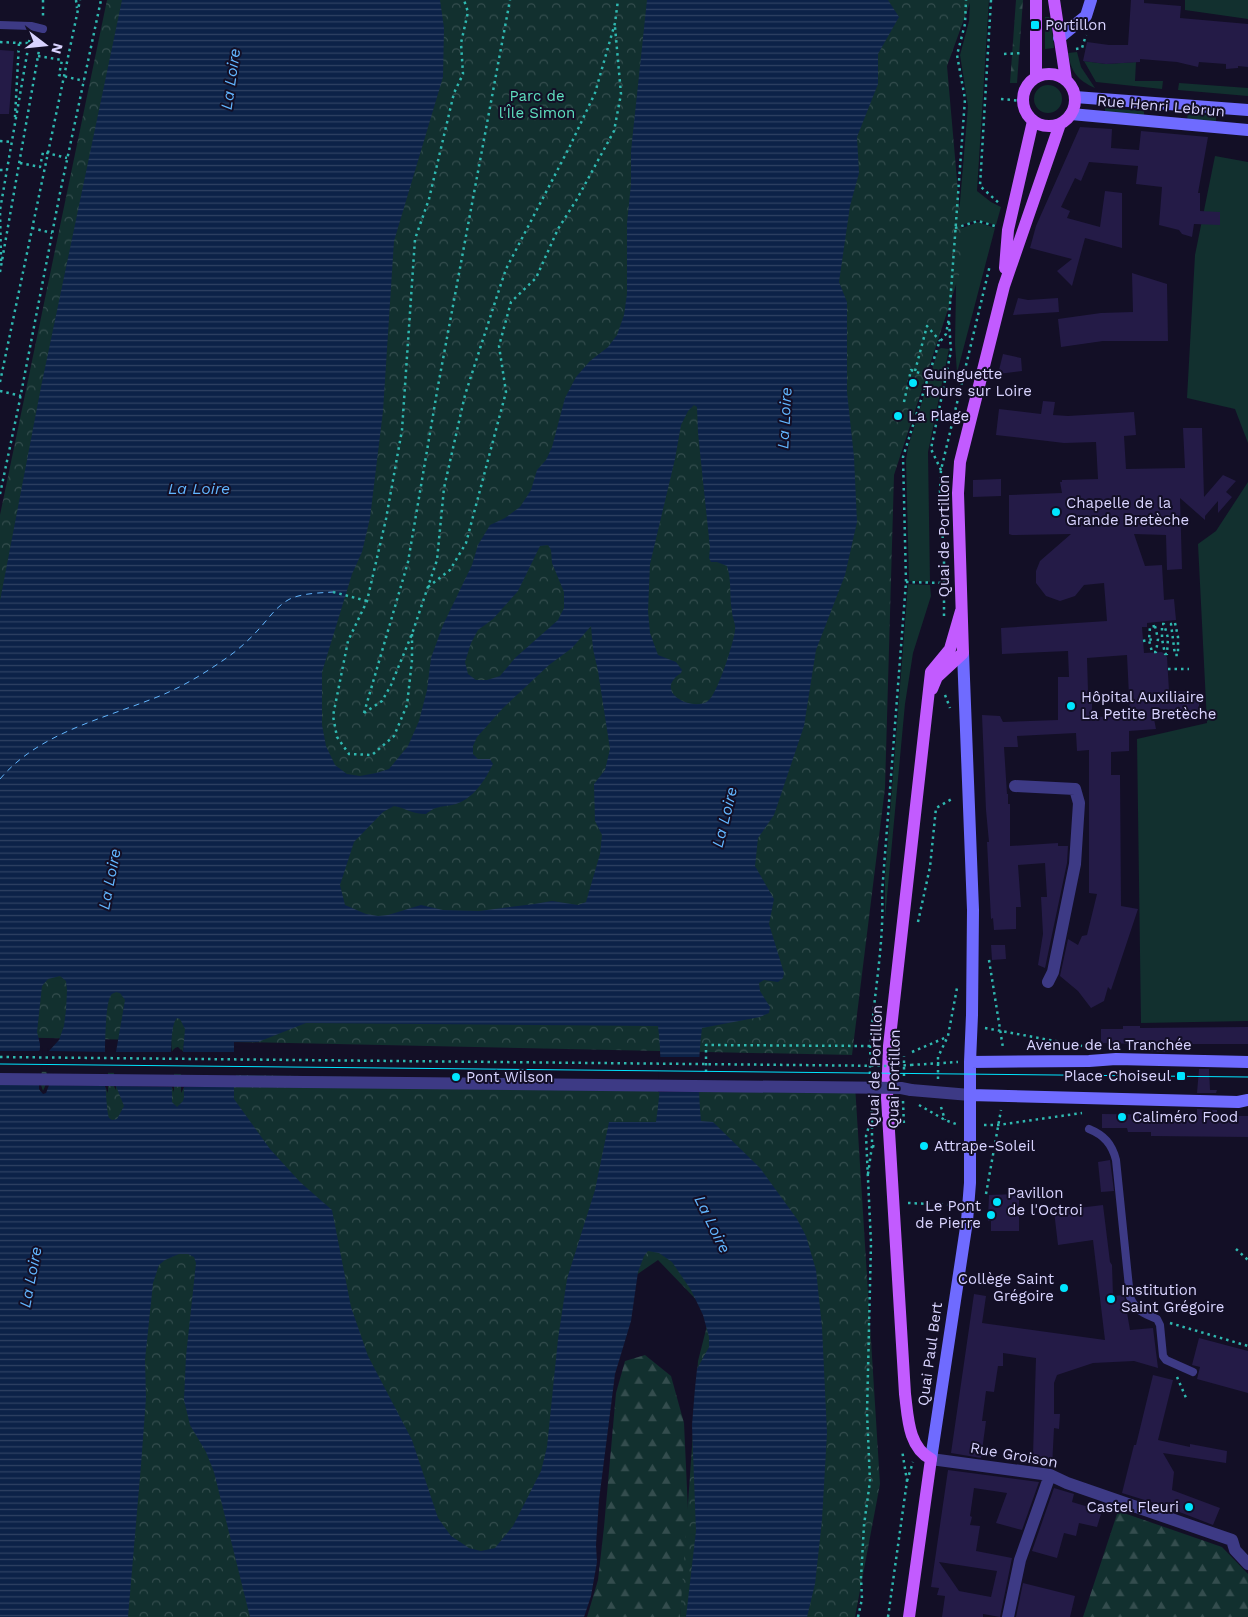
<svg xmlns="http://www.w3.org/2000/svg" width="1248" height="1617" font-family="'Work Sans',sans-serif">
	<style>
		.green { fill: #12302f }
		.forest { fill: url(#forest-firs) }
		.park { fill: url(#park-crowns) }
		.water { fill: url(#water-rules); fill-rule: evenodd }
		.pier { fill: #130f26 }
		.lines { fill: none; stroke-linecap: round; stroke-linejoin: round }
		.ferry { stroke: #62b6ff; stroke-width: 1; stroke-dasharray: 6 5; stroke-linecap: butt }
		.building { fill: #241b47; fill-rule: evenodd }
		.path { stroke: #2fb8b0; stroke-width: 2.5; stroke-dasharray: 2.5 4; stroke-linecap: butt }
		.lane { stroke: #3d3a85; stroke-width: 8 }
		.street { stroke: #3d3a85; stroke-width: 12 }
		.secondary { stroke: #6f6bff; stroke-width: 12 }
		.primary { stroke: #c25bff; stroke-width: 12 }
		.tram { stroke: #00e5ff; stroke-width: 1 }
		.path-bridge { stroke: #2fb8b0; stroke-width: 2.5; stroke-dasharray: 2.5 4; stroke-linecap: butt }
		.street-bridge { stroke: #3d3a85; stroke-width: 12 }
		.poi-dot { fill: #00e5ff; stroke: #130f26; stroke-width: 2 }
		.labels { text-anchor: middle; stroke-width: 4; stroke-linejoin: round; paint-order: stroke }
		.poi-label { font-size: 15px; fill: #d9d4ff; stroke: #130f26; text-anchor: start }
		.park-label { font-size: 15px; fill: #5fe0c0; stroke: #130f26 }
		.street-label { font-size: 15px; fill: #d9d4ff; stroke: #130f26 }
		.water-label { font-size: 16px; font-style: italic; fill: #62b6ff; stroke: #130f26 }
	</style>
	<defs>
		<pattern id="forest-firs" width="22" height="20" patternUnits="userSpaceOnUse" patternTransform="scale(1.25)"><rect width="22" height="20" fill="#12302f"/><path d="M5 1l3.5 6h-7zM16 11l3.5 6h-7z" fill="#344d4e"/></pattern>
		<pattern id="park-crowns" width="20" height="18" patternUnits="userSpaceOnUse" patternTransform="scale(1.25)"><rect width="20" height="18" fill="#12302f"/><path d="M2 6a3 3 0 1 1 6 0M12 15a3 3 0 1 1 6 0" fill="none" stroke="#344d4e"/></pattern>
		<pattern id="water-rules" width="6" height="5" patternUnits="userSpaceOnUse" patternTransform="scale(1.25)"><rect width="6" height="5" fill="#0c2248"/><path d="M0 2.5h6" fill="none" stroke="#2f4163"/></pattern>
	</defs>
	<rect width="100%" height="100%" fill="#130f26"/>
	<path class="green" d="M970,0H989L977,191L991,202L1001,207L996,225L977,220L958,226L968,106L960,55L969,21Z
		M1185,0H1248V19L1185,10Z
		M1045,17H1049L1051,20L1054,48L1045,49Z
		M1077,52L1081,67L1095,88C1077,80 1071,71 1068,53Z
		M1084,61L1106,64L1136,62L1135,81H1163L1162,89L1096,82Z
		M1179,83L1248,88V96L1178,90Z
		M1034 99a14 14 0 1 1 28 0a14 14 0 1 1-28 0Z
		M1105,108L1144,111V117L1105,114Z
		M1188,113L1216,116V122L1187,120Z
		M1215,156L1248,162V443L1235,409L1187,398L1195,255Z
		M978,222L995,228L957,373L955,344L957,230Z
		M941,348L949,349L928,452L930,582L909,581L906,460L908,447L938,350Z
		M1248,482V1021L1141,1023L1137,739L1207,723L1198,544L1216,531Z
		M908,584L930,585L931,596L913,653L905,704L885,918V877Z
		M185,1035L183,1052L178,1047L175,1048L172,1052L171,1040Z"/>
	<path class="forest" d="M1016,0H1023L1017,83H1010Z
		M645,1355L671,1376L684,1423L689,1532L680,1617H587L598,1580L604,1527L616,1393L625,1361Z
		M1118,1511L1222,1547L1248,1574V1617H1083Z"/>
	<path class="park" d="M107,0H971L947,66L964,260L894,475L885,788L852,1055L0,1037V515Z
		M0,1071L855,1085L880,1484L855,1617H680L698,1361L710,1314L658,1260L626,1282L566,1617H0Z"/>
	<path class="water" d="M122,0H440L444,28L443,77L394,241L383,411L370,518L362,552L352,574L322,672V725L326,746L335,765L347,774L360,776L376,773L389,769L408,746L419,721L427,690L431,658L443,625L472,565L478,545L490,525L505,518L520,507L531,490L537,470L546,460L552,447L565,398L576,377L590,361L608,347L617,335L624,315L627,294V223L631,184V151L647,0H888L899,17L878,54V84L857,137L859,173L850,206L839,282L847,302V392L854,457L857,522L845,575L816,650L804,726L774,815L758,838L755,866L774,899L769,924L784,973L783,978L778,982L764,980L759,983L760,991L770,1007L769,1013L760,1017L702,1028C698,1059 698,1089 701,1121L713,1122L760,1168L797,1219L806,1236L816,1270L822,1327L827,1433L822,1520L815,1584L807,1617H686L696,1531L692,1425L695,1388L697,1369L709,1347V1337L703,1315L691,1290L672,1262L659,1253L648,1251L644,1256L638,1272L631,1321L615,1374L599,1500L596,1545L597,1562L591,1596L584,1617H250L214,1472L206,1452L190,1425L184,1400L186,1356L196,1263L194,1257L188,1254H179L165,1260L159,1265L153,1283L145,1360L146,1398L141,1465L128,1617H0V601L41,387ZM694,405L697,407L698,433L710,548L709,558L711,562H717L727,566C732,581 729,596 732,611C732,618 736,623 735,630C734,642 717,695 708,701C692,712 652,692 681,673L682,670L676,662L658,655L650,633L648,611L650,564L675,459L681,425L688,411ZM548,545L551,550L552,563L564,592V608L558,620L515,658L500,676L487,680H476L468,674L465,662L471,643L478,630L493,619L518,591L540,546ZM591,626L593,649L598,671L610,749L605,770L594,784L595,821L602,835L600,854L586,902L578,905L552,901L534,904L479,911L443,910L421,905L388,915L378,916L366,914L345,905L340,885L354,842L383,812L394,806C406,808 411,814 426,814C429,812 432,809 436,808C442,806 449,806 456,804C474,798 485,780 493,764L490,759H478L473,754V746L477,737L503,708L549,665L572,648ZM60,976L66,981L67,991L66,1010L64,1026L59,1040L49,1051L46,1093L41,1092L39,1089L40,1044L37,1032L42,986L48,979ZM116,992L120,993L125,1000L116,1052V1086L124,1106L117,1119L112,1120L109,1118C104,1102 103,1011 110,997C112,993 112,994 116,992ZM177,1018L180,1019L185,1029L183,1052L184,1097L183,1101L177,1107L172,1102V1096C172,1081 168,1026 177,1018ZM306,1023L658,1026C662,1059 661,1089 656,1122H609L595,1190L567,1279L558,1339L547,1447L541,1471L513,1526L495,1548L481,1551L469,1548L451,1536L438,1518L412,1440L368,1356L351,1307L332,1210L300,1182L270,1149L234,1099V1042H258Z"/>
	<path class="pier" d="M43,1047L41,1085L43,1091L46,1084L48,1048L49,1051L106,1052L108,1048V1093L105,1086L49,1085L46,1093L43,1094L39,1089V1085L0,1084V1051H39Z
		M114,1048L116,1052H172L174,1049V1092L172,1087L116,1086V1090L114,1086Z
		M181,1049L183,1052H236V1087H184L181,1093Z
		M659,1057H701V1092H658Z"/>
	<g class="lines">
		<path class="ferry" d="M0,779C38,734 99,720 152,699C179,689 202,675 225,659C237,651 250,639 259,629C269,618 278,604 292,598C305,593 320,593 333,592"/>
	</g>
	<path class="building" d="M1131,0H1144V3L1181,6L1180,18L1248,24V67L1238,66V68L1226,69V64L1199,62L1198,67L1177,62L1140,59V62L1106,64L1083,61L1087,42L1109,45H1128Z
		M0,50L14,51L9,114H0Z
		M1080,127L1112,129L1111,148L1139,150L1141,131L1208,137L1198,193H1200V211L1220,212V225L1194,224L1192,237L1182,234L1179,230L1159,225L1162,187L1136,184L1138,166L1089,162L1081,181L1075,178L1061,207L1070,211L1067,218L1100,227L1105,191L1122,193V248L1085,238L1072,286L1057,271L1072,259L1030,248L1036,226Z
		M1132,273L1167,284L1168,341H1103L1061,347L1058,319L1101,313L1133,312Z
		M1018,298L1028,300L1058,298L1059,312L1013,315Z
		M1003,354L1021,358L1022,371L998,374Z
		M1043,401L1055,402L1053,415L1068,416L1134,412L1136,435L1124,436L1126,469L1185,468L1183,428H1202L1204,497L1223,475L1236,481L1226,492L1232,497L1218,513V501L1205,516V520L1180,498L1182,569L1167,570L1166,535L1134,534L1145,566L1162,565L1164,600L1174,599L1176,620L1147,623V627H1142L1144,653L1162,652L1167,657L1169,691L1199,692V720L1154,719L1156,729L1129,731V751L1111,752V775H1120L1121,906L1138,909L1111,990L1108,987L1104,1001L1091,1008L1078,991L1060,976L1068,939L1078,945L1082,936L1087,935L1097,894L1089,893V750L1077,751L1076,733L1017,736L1018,747H1004L1007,794H1008V804H1010V846L1058,843V846H1068L1067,863L1045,968L1038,965L1043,934L1041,897H1047L1045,863L1018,865L1021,907H1016V929L994,930L993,918L991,919L987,842H989L986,810L982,715L1000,716L1003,722L1058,720V677H1069L1068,651L1002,654L1001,628L1107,621L1104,583L1084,585L1075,596L1060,601L1046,596L1036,583V571L1040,561L1071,534L1012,535L1009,534V495L1062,493L1060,482H1062V480L1098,479L1096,442L1064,443L996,435L999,409L1041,414ZM1127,655L1130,716L1092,717V691H1088L1087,658Z
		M1001,479V496L973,497V480Z
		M991,945H1005L1006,959L992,960Z
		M1123,1026H1140V1028L1248,1027V1044H1165V1052L1142,1051V1044L1101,1043V1029H1123Z
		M1199,1069H1209L1210,1090H1217L1216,1093H1197Z
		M1197,1109L1217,1110V1116H1248V1137L1151,1136V1132H1128L1127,1128H1102V1114L1197,1115Z
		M1110,1160L1114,1191L1101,1192L1098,1162Z
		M1019,1194V1231H991V1221H988L989,1195Z
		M1103,1205L1110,1262L1112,1265L1113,1296L1124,1295L1130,1330L1153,1328L1158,1368L1134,1361L1093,1363L1057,1375L1054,1383V1414H1060L1059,1429L1054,1428L1052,1467L1023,1463V1458H1027V1454L1033,1455L1036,1358L1003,1353V1366H998L994,1392L986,1391L982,1421H986L981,1458L951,1453L974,1294L986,1296L982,1323L1105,1340L1093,1240L1058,1245L1054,1211Z
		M1199,1338L1248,1351V1393L1197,1379L1200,1367L1192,1365Z
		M1153,1375L1173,1380L1158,1440L1190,1447V1444L1227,1451L1226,1463L1163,1453L1174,1472L1172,1490L1220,1508L1213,1525L1164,1506L1122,1493L1134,1445H1136Z
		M948,1470L1039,1482L1022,1530L996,1523L1007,1493L974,1488L970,1516L972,1517L970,1525L980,1526L976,1551L1012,1558L1000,1617L983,1614V1617H942L945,1596L937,1595L939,1588L931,1587ZM939,1562L997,1571L991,1597L959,1591Z
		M1054,1488L1074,1494L1072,1502L1102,1511L1097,1527L1079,1523L1076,1536L1064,1533L1057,1558L1032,1551Z
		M1023,1583L1075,1596L1070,1617H1016Z"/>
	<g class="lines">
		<path class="path" d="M43,0V18
			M76,0L77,8
			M991,0L980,186L1000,204
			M0,42L19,43L15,117
			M19,43H29
			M1076,49L1082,48L1086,35
			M1004,54L1022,53
			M38,56L62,60L59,75L84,81
			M1001,99L1023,101
			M0,141L12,142
			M20,163L40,167L43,152L67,158
			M0,170H7
			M32,228L52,233
			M955,228L978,221L995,226
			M1,261L0,210L30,37
			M0,272L41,39
			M915,371L927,326L940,341
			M0,382L80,0
			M0,391L21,396
			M904,402L911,370L928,376
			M941,470L931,449L951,351L949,322
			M0,494L18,409L60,193L101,0
			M906,582L944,583
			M428,587L450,570L466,543L506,392L499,346L511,302L536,278L558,229L577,199L614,131L621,94L615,27
			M333,592L367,601
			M944,616V561L940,491L941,470L990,265
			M1175,623L1178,637V655H1175L1171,624Z
			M1162,624H1164L1168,638L1167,654H1165L1162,639Z
			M1155,626L1158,639L1156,652H1152L1149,640L1150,627Z
			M412,634V660L407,705L394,736L372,755L349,754L337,737L333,716L348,641L367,601L386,519L402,430L415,239L429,199L454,93L463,74L461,43L468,12L464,0
			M1143,641L1154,639
			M1168,669H1189
			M945,695L950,708
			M364,713L382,701L391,685L412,634L437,560L444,488L465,395L497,296L506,269L570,146L595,93L615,23L618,0
			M364,713L408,562L438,386L510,0
			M918,922L930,867L936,808L952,799
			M989,960L1003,1048
			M985,1028L1082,1046
			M912,1052L947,1037
			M911,1065L958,1062
			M706,1072V1045L870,1046
			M870,1074C869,1013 885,953 882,893L906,582L903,457L939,343L946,334L949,318L965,99L957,55L965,24L966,0
			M904,1076V1056
			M938,1079V1057L948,1036L957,988
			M903,1101L904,1126
			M919,1105L945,1120L956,1124
			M941,1107L945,1120
			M872,1120V1146L877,1147
			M984,1125H998L1082,1113
			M868,1174L872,1146
			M986,1194L1001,1110
			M908,1203L954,1205
			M1236,1249L1248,1260
			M1170,1323L1248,1346
			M1177,1377L1187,1400
			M907,1481L913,1462
			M858,1617L862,1599L861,1578L864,1525L870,1481L867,1413L871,1243L866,1136L872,1116L871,1101
			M888,1617L907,1481L902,1450"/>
		<path class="lane" d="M0,25L31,26L43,29
			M1089,1129C1104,1135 1112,1144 1116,1160L1130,1297C1136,1311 1144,1314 1157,1319L1160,1325L1163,1356L1166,1360L1193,1372"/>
		<path class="street" d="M1015,786L1075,789L1079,803L1075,864L1053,972L1048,982
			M911,1090L970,1095
			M931,1459L1050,1475L1067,1483L1232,1540L1235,1550L1248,1564
			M1008,1617L1020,1560L1050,1475"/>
		<path class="secondary" d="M1059,38L1086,16L1091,0
			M1075,97L1248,110
			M1071,114L1248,130
			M970,1062L1089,1061L1116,1059L1248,1062
			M970,1095L1238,1102L1248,1100
			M931,1459L967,1221L970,1183V1062L972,1015L973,910L963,653"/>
		<path class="primary" d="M1036,0V77
			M1054,0L1066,80
			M1023 100a26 26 0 1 1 52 0a26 26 0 1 1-52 0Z
			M1005,268L1008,230L1033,121
			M932,689L937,677L963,653L958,493L960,462L1004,286L1060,124
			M909,1617L931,1459C908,1447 908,1417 905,1394L887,1098L889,1046L931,672L950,649L961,611"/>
		<path class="tram" d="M0,1064L1248,1077"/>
		<path class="path-bridge" d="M0,1057L893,1066L911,1065"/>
		<path class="street-bridge" d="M0,1079L901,1088L911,1090"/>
	</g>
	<g class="poi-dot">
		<rect x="1030" y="20" width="10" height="10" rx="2.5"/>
		<circle cx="913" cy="383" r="5"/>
		<circle cx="898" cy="416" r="5"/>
		<circle cx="1056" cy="512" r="5"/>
		<circle cx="1071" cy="706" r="5"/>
		<rect x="1176" y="1071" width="10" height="10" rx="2.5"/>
		<circle cx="456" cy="1077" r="5"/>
		<circle cx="1122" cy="1117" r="5"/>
		<circle cx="924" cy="1146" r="5"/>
		<circle cx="997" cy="1202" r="5"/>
		<circle cx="991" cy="1215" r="5"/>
		<circle cx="1064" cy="1288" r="5"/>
		<circle cx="1111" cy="1299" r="5"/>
		<circle cx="1189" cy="1507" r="5"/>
	</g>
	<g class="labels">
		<g class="poi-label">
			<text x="1045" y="30">Portillon</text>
			<text x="923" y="379">Guinguette<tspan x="923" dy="17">Tours sur Loire</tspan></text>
			<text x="908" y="421">La Plage</text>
			<text x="1066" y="508">Chapelle de la<tspan x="1066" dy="17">Grande Bretèche</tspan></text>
			<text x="1081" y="702">Hôpital Auxiliaire<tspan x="1081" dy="17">La Petite Bretèche</tspan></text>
			<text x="1171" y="1081" text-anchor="end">Place Choiseul</text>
			<text x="466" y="1082">Pont Wilson</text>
			<text x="1132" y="1122">Caliméro Food</text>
			<text x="934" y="1151">Attrape-Soleil</text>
			<text x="1007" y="1198">Pavillon<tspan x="1007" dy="17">de l'Octroi</tspan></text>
			<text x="981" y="1211" text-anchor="end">Le Pont<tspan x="981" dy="17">de Pierre</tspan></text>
			<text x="1054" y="1284" text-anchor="end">Collège Saint<tspan x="1054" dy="17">Grégoire</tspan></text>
			<text x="1121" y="1295">Institution<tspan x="1121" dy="17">Saint Grégoire</tspan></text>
			<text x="1179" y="1512" text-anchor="end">Castel Fleuri</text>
		</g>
		<g class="park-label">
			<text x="537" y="101">Parc de<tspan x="537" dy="17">l'Île Simon</tspan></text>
		</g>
		<g class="street-label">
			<text transform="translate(1161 106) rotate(5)" y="5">Rue Henri Lebrun</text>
			<text transform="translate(944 536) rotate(-90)" y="5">Quai de Portillon</text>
			<text x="1109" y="1050">Avenue de la Tranchée</text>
			<text transform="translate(875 1066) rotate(-88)" y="5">Quai de Portillon</text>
			<text transform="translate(894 1079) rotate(-89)" y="5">Quai Portillon</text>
			<text transform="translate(930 1354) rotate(-82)" y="5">Quai Paul Bert</text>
			<text transform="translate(1014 1455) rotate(10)" y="5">Rue Groison</text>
		</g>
		<g class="water-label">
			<text transform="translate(230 79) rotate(-82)" y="6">La Loire</text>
			<text transform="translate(784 418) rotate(-87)" y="6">La Loire</text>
			<text x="199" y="494">La Loire</text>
			<text transform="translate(724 817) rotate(-76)" y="6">La Loire</text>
			<text transform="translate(109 879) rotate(-79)" y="6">La Loire</text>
			<text transform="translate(713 1224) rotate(64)" y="6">La Loire</text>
			<text transform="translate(30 1277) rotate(-79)" y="6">La Loire</text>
		</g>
	</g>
	<g transform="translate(45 45) rotate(106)" stroke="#130f26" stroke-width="4" paint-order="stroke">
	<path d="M0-4L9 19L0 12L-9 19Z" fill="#d9d4ff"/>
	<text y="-8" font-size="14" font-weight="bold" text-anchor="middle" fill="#d9d4ff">N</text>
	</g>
</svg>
